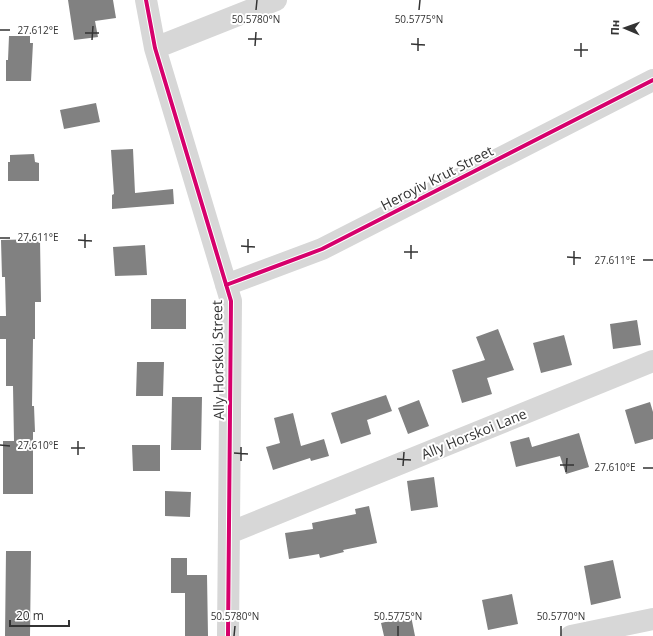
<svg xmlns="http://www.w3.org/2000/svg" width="653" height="636" font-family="'Open Sans',sans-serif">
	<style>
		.building { fill: #818181 }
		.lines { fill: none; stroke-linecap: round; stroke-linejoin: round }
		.minor { stroke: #d7d7d7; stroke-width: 22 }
		.cycleway-casing { stroke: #fff; stroke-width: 6 }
		.cycleway { stroke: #d6006c; stroke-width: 4 }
		.ticks { fill: none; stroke: #333; stroke-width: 1.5 }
		.labels { text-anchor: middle; stroke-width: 4; stroke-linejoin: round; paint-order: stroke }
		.street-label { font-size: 14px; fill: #333; stroke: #fff }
		.ticks-label { font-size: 10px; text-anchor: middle; fill: #333; stroke: #fff; stroke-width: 4; stroke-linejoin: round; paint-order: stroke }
	</style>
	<rect width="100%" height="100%" fill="#fff"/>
	<path class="building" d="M68,0H113L116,18L95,21L98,37L74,40Z
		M9,36H30V43H33L31,81H6V60H8Z
		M96,103L100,122L64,129L60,110Z
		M133,149L135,193L173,189L174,204L112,209V195L114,194L111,150Z
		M34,154L35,162L39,163V181H8V162H10V155Z
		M40,239L41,302H35V339H33L32,406H34L35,432H33V494H3V441H14L13,386H6V339H0V316H6L5,277H2L1,240Z
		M145,245L147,275L115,276L113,247Z
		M151,299H186V329H151Z
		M637,320L641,345L613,349L610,324Z
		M498,329L514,370L487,378L492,394L462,403L452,370L485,360L476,337Z
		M564,335L572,365L541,373L533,343Z
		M137,362H164L163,396H136Z
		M386,395L392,411L367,420L371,434L341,444L331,413Z
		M172,397H202L201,450H171Z
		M419,400L429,426L408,434L398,408Z
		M650,402L653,412V439L635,444L625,410Z
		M293,413L301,446L324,439L329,456L311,461L310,458L273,470L266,447L280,443L274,418Z
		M579,433L589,467L566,474L560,456L516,467L510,442L529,437L532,447Z
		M132,445H160V471H133Z
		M434,477L438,507L411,511L407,481Z
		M165,491L191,492L190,517L165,516Z
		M369,506L377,543L343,550L344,552L320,558L319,554L289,559L285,533L313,529L312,523L356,514L355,509Z
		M6,551H31L30,636H5Z
		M171,558H187V575H207L208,636H185V593H171Z
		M613,560L621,598L591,605L584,566Z
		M512,594L518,624L488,630L482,600Z
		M411,616L415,636H384L381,623Z"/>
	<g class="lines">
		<path class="minor" d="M146,0L155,48L231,301L228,636
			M155,48L276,0
			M226,285L322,249L653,80
			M229,533L653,361
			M571,636L653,619"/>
		<defs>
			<path id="cycleway" d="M146,0L155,48L231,301L228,636
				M226,285L322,249L653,80"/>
		</defs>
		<use href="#cycleway" class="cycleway-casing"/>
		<use href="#cycleway" class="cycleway"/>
	</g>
	<path class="ticks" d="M256,10L257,0M419,10L420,0M0,30H10M85,33H99M248,39H262M92,40L93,26M411,44L425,45M255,46L256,32M574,50H588M418,51V38M581,57V43M0,238H10M78,240L92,241M241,246L255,247M85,248V234M404,252H418M248,253V239M567,257L581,258M411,259V245M643,260H653M574,265V251M0,445L10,446M71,448H85M234,453L248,454M78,455V441M397,459L411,460M241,461V447M560,465H574M403,466L404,452M643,468H653M566,472L567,458M234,636L235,626M398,636V626M561,636V626"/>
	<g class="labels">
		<g class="street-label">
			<text transform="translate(437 178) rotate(-27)" y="5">Heroyiv Krut Street</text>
			<text transform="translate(218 360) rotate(-91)" y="5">Ally Horskoi Street</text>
			<text transform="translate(474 434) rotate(-22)" y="5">Ally Horskoi Lane</text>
		</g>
	</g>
	<g class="ticks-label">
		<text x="256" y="23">50.5780°N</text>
		<text x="419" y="23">50.5775°N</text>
		<text x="38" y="34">27.612°E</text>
		<text x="38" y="241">27.611°E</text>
		<text x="615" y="264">27.611°E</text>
		<text x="38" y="449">27.610°E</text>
		<text x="615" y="471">27.610°E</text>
		<text x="235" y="620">50.5780°N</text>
		<text x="398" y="620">50.5775°N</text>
		<text x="561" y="620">50.5770°N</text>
	</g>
	<g transform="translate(625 28) rotate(272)" stroke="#ffffff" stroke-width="3" paint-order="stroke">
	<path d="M0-3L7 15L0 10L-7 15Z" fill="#333333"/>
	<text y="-6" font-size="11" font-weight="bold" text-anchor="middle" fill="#333333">Пн</text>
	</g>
	<path d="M10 620v6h59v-6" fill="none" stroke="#333333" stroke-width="2"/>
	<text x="16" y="620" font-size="12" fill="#333333" stroke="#ffffff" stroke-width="3" paint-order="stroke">20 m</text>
</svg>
